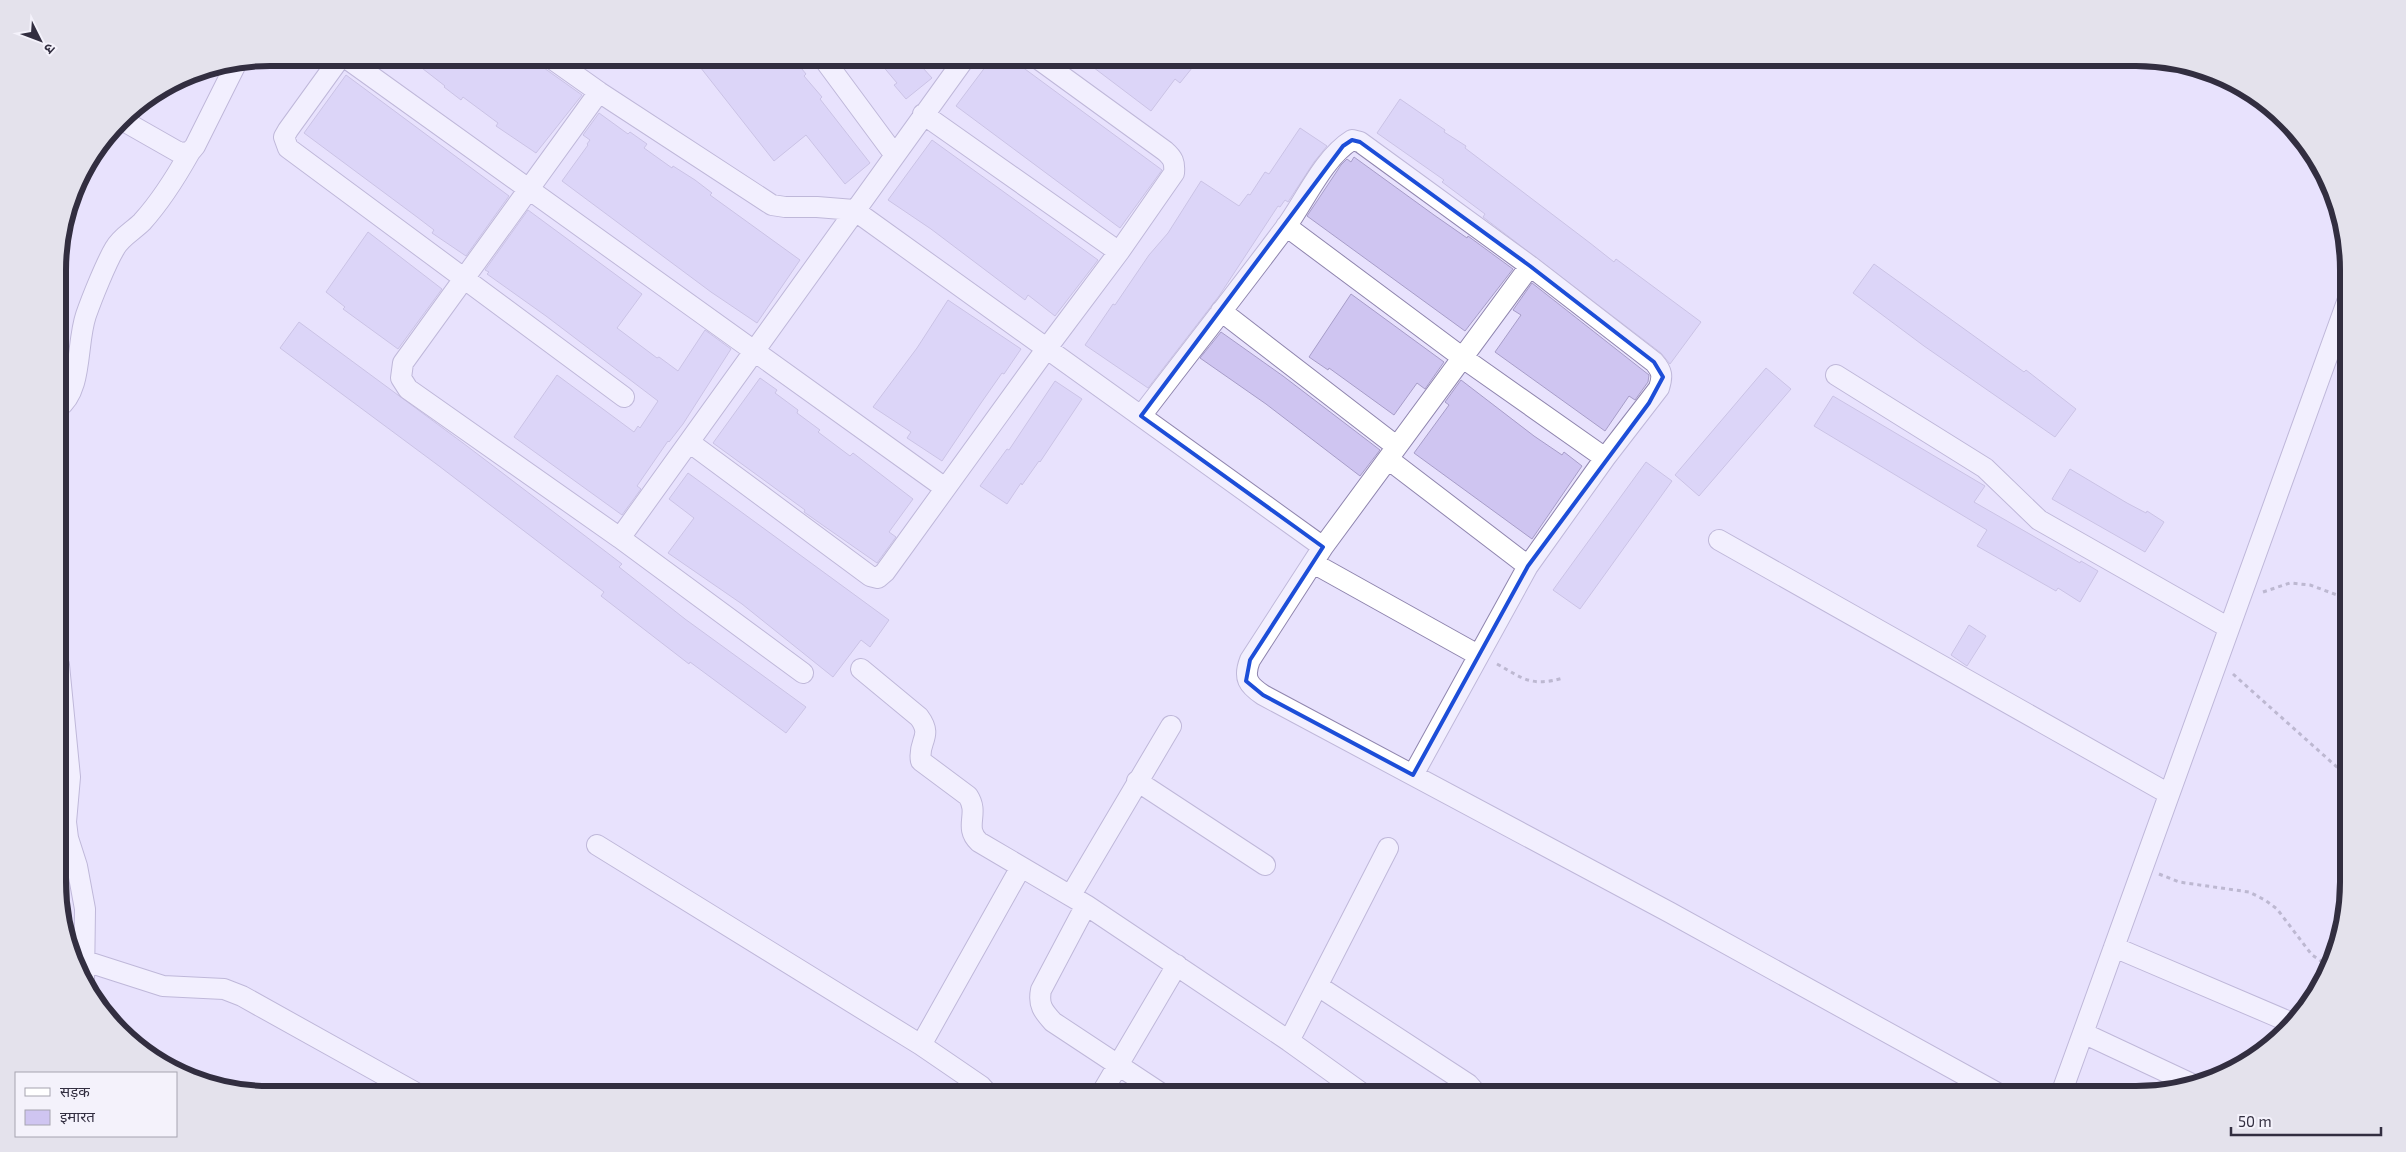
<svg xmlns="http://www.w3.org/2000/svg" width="2406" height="1152" font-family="'Exo 2','Noto Sans Devanagari',sans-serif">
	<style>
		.building { fill: #cfc5f1; stroke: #a79dc8 }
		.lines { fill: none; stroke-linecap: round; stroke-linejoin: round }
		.street-casing { stroke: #8f85ae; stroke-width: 22 }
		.path { stroke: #8b869c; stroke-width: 3; stroke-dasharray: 4 4; stroke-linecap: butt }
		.street { stroke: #fff; stroke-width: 20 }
		.marked { fill: none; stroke: #1d4ed8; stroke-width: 4; stroke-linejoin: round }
		.rim { fill: none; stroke: #322e40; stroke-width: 6 }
	</style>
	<rect width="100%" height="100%" fill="#e8e2fd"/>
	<path class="building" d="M409,58H530L582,95L536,153L496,126L498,123L463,97L461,100L444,87L445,86Z
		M693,58H793L806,74L804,76L822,97L820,99L870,163L845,184L806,135L774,161Z
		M876,58H914L932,78L906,99L894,85L897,83Z
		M992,58H1010L1162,170L1120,228L956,106Z
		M1081,58H1200L1180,83L1175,79L1151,111Z
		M346,75L509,196L466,256L432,233L434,230L417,217L304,133Z
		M1400,99L1445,130L1444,132L1466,146L1465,148L1590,243L1614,262L1616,259L1701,322L1670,364L1661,353L1483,217L1485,214L1442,182L1444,180L1377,133Z
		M599,113L628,134L630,132L647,144L644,148L672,168L673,166L695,180L712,193L710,195L800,260L757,323L711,292L562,181L588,145L587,144L590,140L583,135Z
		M1300,128L1327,146L1314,162L1288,202L1285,200L1280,207L1278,206L1219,296L1148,388L1085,345L1113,304L1115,305L1149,255L1168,233L1201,181L1239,206L1248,194L1250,195L1265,172L1269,174Z
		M932,140L1098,260L1055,316L1028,295L1025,300L931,229L888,200Z
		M1354,157L1434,215L1467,238L1468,236L1513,269L1465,331L1307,216L1341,165L1347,159L1351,162Z
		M528,210L642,294L617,328L657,358L659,357L678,371L705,330L731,349L683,424L669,442L668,441L637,486L641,489L622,515L514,437L557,375L634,432L638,426L640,428L658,401L546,316L487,274L489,272L485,270Z
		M368,232L442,289L398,349L343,309L345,307L326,292Z
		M1874,264L2024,372L2026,370L2076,409L2055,437L1924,346L1853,293Z
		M1532,283L1649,375L1648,382L1635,400L1629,396L1605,431L1495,352L1521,315L1513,310Z
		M1351,294L1444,362L1425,389L1417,383L1394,415L1329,368L1328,370L1309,357Z
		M948,300L1021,349L1004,374L1002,373L981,403L942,461L907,438L911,432L873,407L917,348Z
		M299,322L463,443L622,564L619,567L685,619L806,707L786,733L690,662L689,664L601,596L604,592L439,466L280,348Z
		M1221,332L1283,376L1380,450L1360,476L1266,404L1200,358Z
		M1766,368L1791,389L1699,496L1675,475Z
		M760,378L777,390L775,393L798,410L797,413L820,430L818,432L850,456L853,453L913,499L889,532L896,537L877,563L821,524L804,512L805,510L713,443Z
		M1461,380L1534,436L1562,455L1564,452L1582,466L1532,539L1414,453L1449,405L1445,402Z
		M1055,381L1082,399L1040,462L1039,461L1022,485L1021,483L1007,504L980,486L1007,449L1009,450Z
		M1833,396L1985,486L1974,502L2080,563L2081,561L2098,571L2080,602L2058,588L2056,591L1977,546L1987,530L1814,426Z
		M1646,462L1672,481L1580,609L1553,590Z
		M2070,469L2127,503L2146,513L2147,511L2164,522L2145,552L2052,499Z
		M688,473L889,620L870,647L861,640L833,677L742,604L668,553L694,518L669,499Z
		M1969,625L1986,636L1967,666L1951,655Z"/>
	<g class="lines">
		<defs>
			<path id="street" d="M340,58L288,130L284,137L288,148L624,397
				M346,58L945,488
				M551,58L599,92L772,205L785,207H817L854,210L1323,547
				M823,58L894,154
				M599,92L403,363L401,378L408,389L620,538L803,673
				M923,114L1119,252
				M122,120L180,153L190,152L195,146L236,64
				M1286,226L1463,358L1605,458
				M1530,266L1323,547L1250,660C1243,678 1248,685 1263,695L1669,912L1999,1094
				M1221,311L1396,446
				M1836,375L1985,468L2039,520L2229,628
				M58,408C83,390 76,344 86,315C92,298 106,263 115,248C121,237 133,231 142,222C161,201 176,177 190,152
				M1141,416C1189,353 1238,291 1285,228C1305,201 1323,158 1352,140L1360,142L1530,266L1654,362C1662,371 1663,376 1659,388L1605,458L1528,566L1413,775
				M689,442L870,576L878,578L885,572L1047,348L1119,252L1174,173C1175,162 1173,158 1165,151L1037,58
				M1388,459L1528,566
				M620,538L965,58
				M1719,540L2169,794
				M1313,563L1478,655
				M59,665L70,777L66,822L68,838L77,866L85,909L84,981
				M861,669L919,717C934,737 917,741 921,761L968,796C980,814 963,827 979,842L1086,905L1289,1041L1363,1094
				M1137,781L1265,865
				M597,845L921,1045L981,1086L988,1094
				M1071,895L1171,726
				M1086,905L1041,990C1038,1005 1043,1011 1053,1022L1162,1094
				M2114,947L2292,1023
				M85,961L163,986L224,989L242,996L418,1094
				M1318,986L1468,1084L1477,1094
				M2083,1033L2194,1085
				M1289,1041L1388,848
				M921,1045L1021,867
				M1101,1094L1177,965
				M2061,1094L2347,302"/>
		</defs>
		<use href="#street" class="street-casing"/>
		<path class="path" d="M2263,592L2290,583L2310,585L2348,599
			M1497,664C1524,679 1531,687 1563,678
			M2233,674L2348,777
			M2159,874L2179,882L2249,892L2265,900L2277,909L2312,955L2330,967"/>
		<use href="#street" class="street"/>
	</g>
	<path d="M0 0H2406V1152H0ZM1352,140L1360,142L1530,266L1654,362L1663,377L1649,403L1528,566L1413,775L1263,695L1246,681L1250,660L1323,547L1141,416L1343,146Z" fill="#e8e2fd" fill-opacity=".55" fill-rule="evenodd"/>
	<path class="marked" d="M1352,140L1360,142L1530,266L1654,362L1663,377L1649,403L1528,566L1413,775L1263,695L1246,681L1250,660L1323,547L1141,416L1343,146Z"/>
	<path d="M0 0H2406V1152H0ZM270 66H2136A204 204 0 0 1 2340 270V882A204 204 0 0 1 2136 1086H270A204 204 0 0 1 66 882V270A204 204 0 0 1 270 66Z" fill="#e4e2ec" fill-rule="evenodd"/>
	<path class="rim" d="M270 66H2136A204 204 0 0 1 2340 270V882A204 204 0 0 1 2136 1086H270A204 204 0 0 1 66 882V270A204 204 0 0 1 270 66Z"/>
	<rect x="15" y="1072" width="162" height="65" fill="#f4f2fb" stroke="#a6a4b0"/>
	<rect x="25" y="1088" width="25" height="8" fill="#ffffff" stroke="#a6a4b0"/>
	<text x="60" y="1097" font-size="15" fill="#322e40">सड़क</text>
	<rect x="25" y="1110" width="25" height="15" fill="#cfc5f1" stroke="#a6a4b0"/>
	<text x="60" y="1122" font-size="15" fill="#322e40">इमारत</text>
	<g transform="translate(40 40) rotate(132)" stroke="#f4f2fb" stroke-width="4" paint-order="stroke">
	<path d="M0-4L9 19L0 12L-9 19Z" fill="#322e40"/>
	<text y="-8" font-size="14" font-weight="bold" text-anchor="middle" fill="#322e40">उ</text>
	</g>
	<path d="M2231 1127v8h150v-8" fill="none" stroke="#322e40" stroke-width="2.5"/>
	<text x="2238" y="1127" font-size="15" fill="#322e40" stroke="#f4f2fb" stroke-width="4" paint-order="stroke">50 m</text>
</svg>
